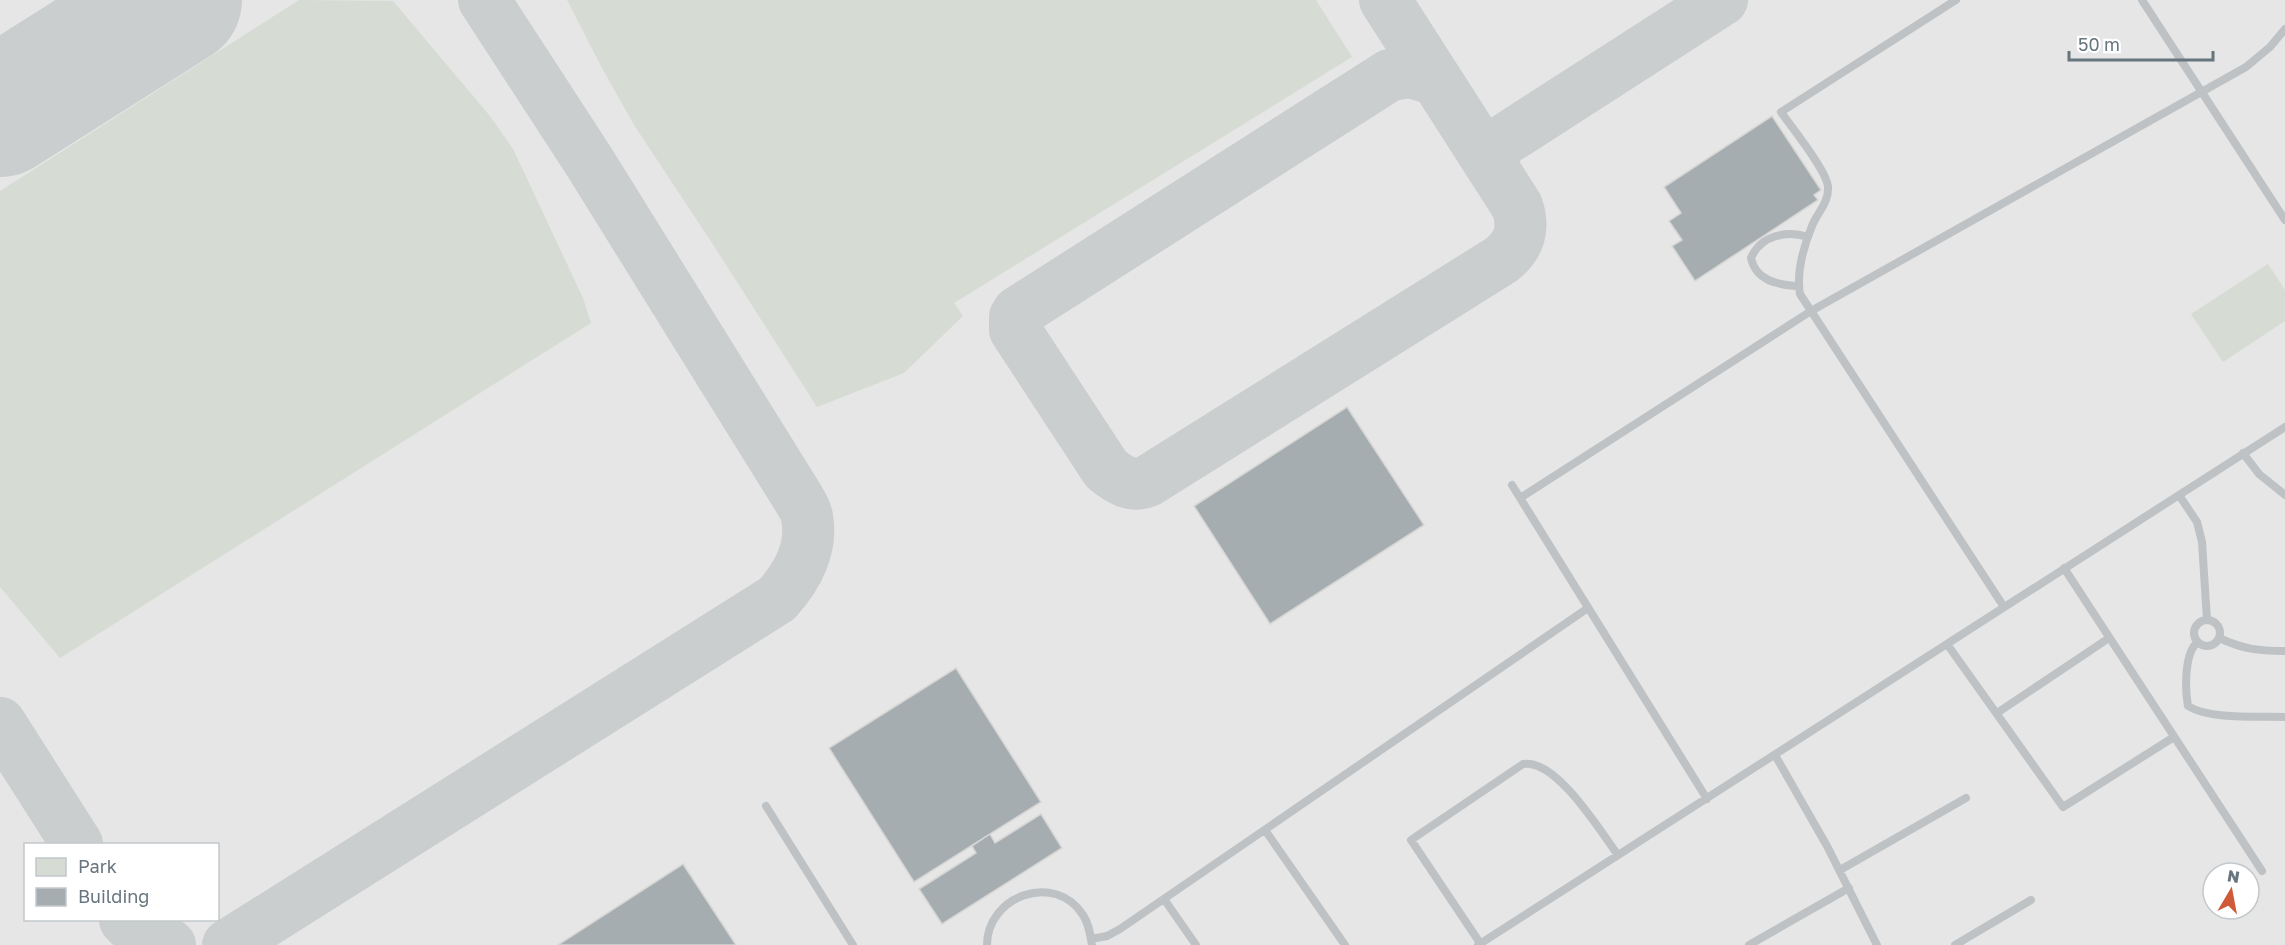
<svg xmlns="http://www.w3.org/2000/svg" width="2285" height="945" font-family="'Golos Text',sans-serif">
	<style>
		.built { fill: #e5e6e5; fill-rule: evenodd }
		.green { fill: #d6dbd3 }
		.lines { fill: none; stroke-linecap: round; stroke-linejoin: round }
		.taxiway { stroke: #cacece; stroke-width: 52 }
		.runway { stroke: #cacece; stroke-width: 130 }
		.building { fill: #a6adb1; stroke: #d6d6d4; stroke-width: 1.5 }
		.service { stroke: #bec2c5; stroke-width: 8 }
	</style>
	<rect width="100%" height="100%" fill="#f5f5f2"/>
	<path class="built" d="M0,0H2285V945H0ZM26,844H218V920H26ZM2213,873H2249V909H2213Z"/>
	<path class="green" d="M299,0L393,1L490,116L513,149L583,298L591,323L60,658L0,587V191Z
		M567,0H1316L1352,57L954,303L963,316L904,373L817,407L714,246L634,125L602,68Z
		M2268,264L2285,290V321L2223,362L2191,314Z"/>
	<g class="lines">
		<path class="taxiway" d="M1385,0L1517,206C1525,229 1519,246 1501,260L1148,481C1132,488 1119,480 1106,469L1015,330V317L1018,312L1390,75L1411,72L1436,80
			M1492,167L1497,148L1501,142L1722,0
			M0,723L77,844
			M125,920L139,934L170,945
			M228,945L777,599C797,577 813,548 807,517C806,510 801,503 797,496L590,163L484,0"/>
		<path class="runway" d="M0,112L177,0"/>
	</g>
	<path class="building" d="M1772,116L1821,190L1814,195L1818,200L1695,281L1672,246L1682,240L1669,221L1681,213L1664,187Z
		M1347,407L1424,525L1270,624L1194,506Z
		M956,668L1041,802L914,882L829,748Z
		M1041,814L1062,848L942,924L919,889L976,853L972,846L990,834L995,843Z
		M683,864L736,945H558Z"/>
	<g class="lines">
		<path class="service" d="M1956,0L1781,112C1792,128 1827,171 1828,187C1829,203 1817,213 1812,226C1804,245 1796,273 1800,294L2004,607
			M2142,0L2285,220
			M1799,286C1778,285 1756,281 1751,258C1761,235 1787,230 1808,237
			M2243,453L2259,474L2285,495
			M1512,485L1707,799
			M2179,495L2197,522L2202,542L2207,620
			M1520,498L1811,311L2246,67L2270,47L2285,29
			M2064,568L2262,871
			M2194 633a13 13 0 1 1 26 0a13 13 0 1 1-26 0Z
			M2219,638C2243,649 2258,651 2285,651
			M2198,642C2184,652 2185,690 2188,706C2210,720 2259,716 2285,717
			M1947,644L2063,807L2174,737
			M1997,713L2109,638
			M1775,755L1827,846L1877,945
			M766,806L853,945
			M1265,830L1345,945
			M1840,870L1966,798
			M1164,899L1196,945
			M1091,939L1107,936L1120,929L1588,608
			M1480,943L1411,840L1523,764C1556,758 1600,831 1618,855
			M987,945C987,896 1055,871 1083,915C1089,924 1090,934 1092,945
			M1478,945L2285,427
			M1749,945L1849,888
			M1955,945L2031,900"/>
	</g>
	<rect x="24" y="843" width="195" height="78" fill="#ffffff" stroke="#c2c8cc" stroke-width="1.5"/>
	<rect x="36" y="858" width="30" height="18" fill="#d6dbd3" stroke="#c2c8cc" stroke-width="1.5"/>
	<text x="78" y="873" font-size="18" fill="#67757f">Park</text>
	<rect x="36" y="888" width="30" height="18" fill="#a6adb1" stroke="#c2c8cc" stroke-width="1.5"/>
	<text x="78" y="903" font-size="18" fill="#67757f">Building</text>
	<g transform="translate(2231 891) rotate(10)"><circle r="28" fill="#ffffff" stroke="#c2c8cc" stroke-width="1.5"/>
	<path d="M0-4.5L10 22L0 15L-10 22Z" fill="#ce5a38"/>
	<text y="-9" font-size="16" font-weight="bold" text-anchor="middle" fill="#67757f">N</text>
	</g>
	<path d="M2069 51v9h144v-9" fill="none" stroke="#67757f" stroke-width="3"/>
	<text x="2078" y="51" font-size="18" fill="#67757f" stroke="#ffffff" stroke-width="4.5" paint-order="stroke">50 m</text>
</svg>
